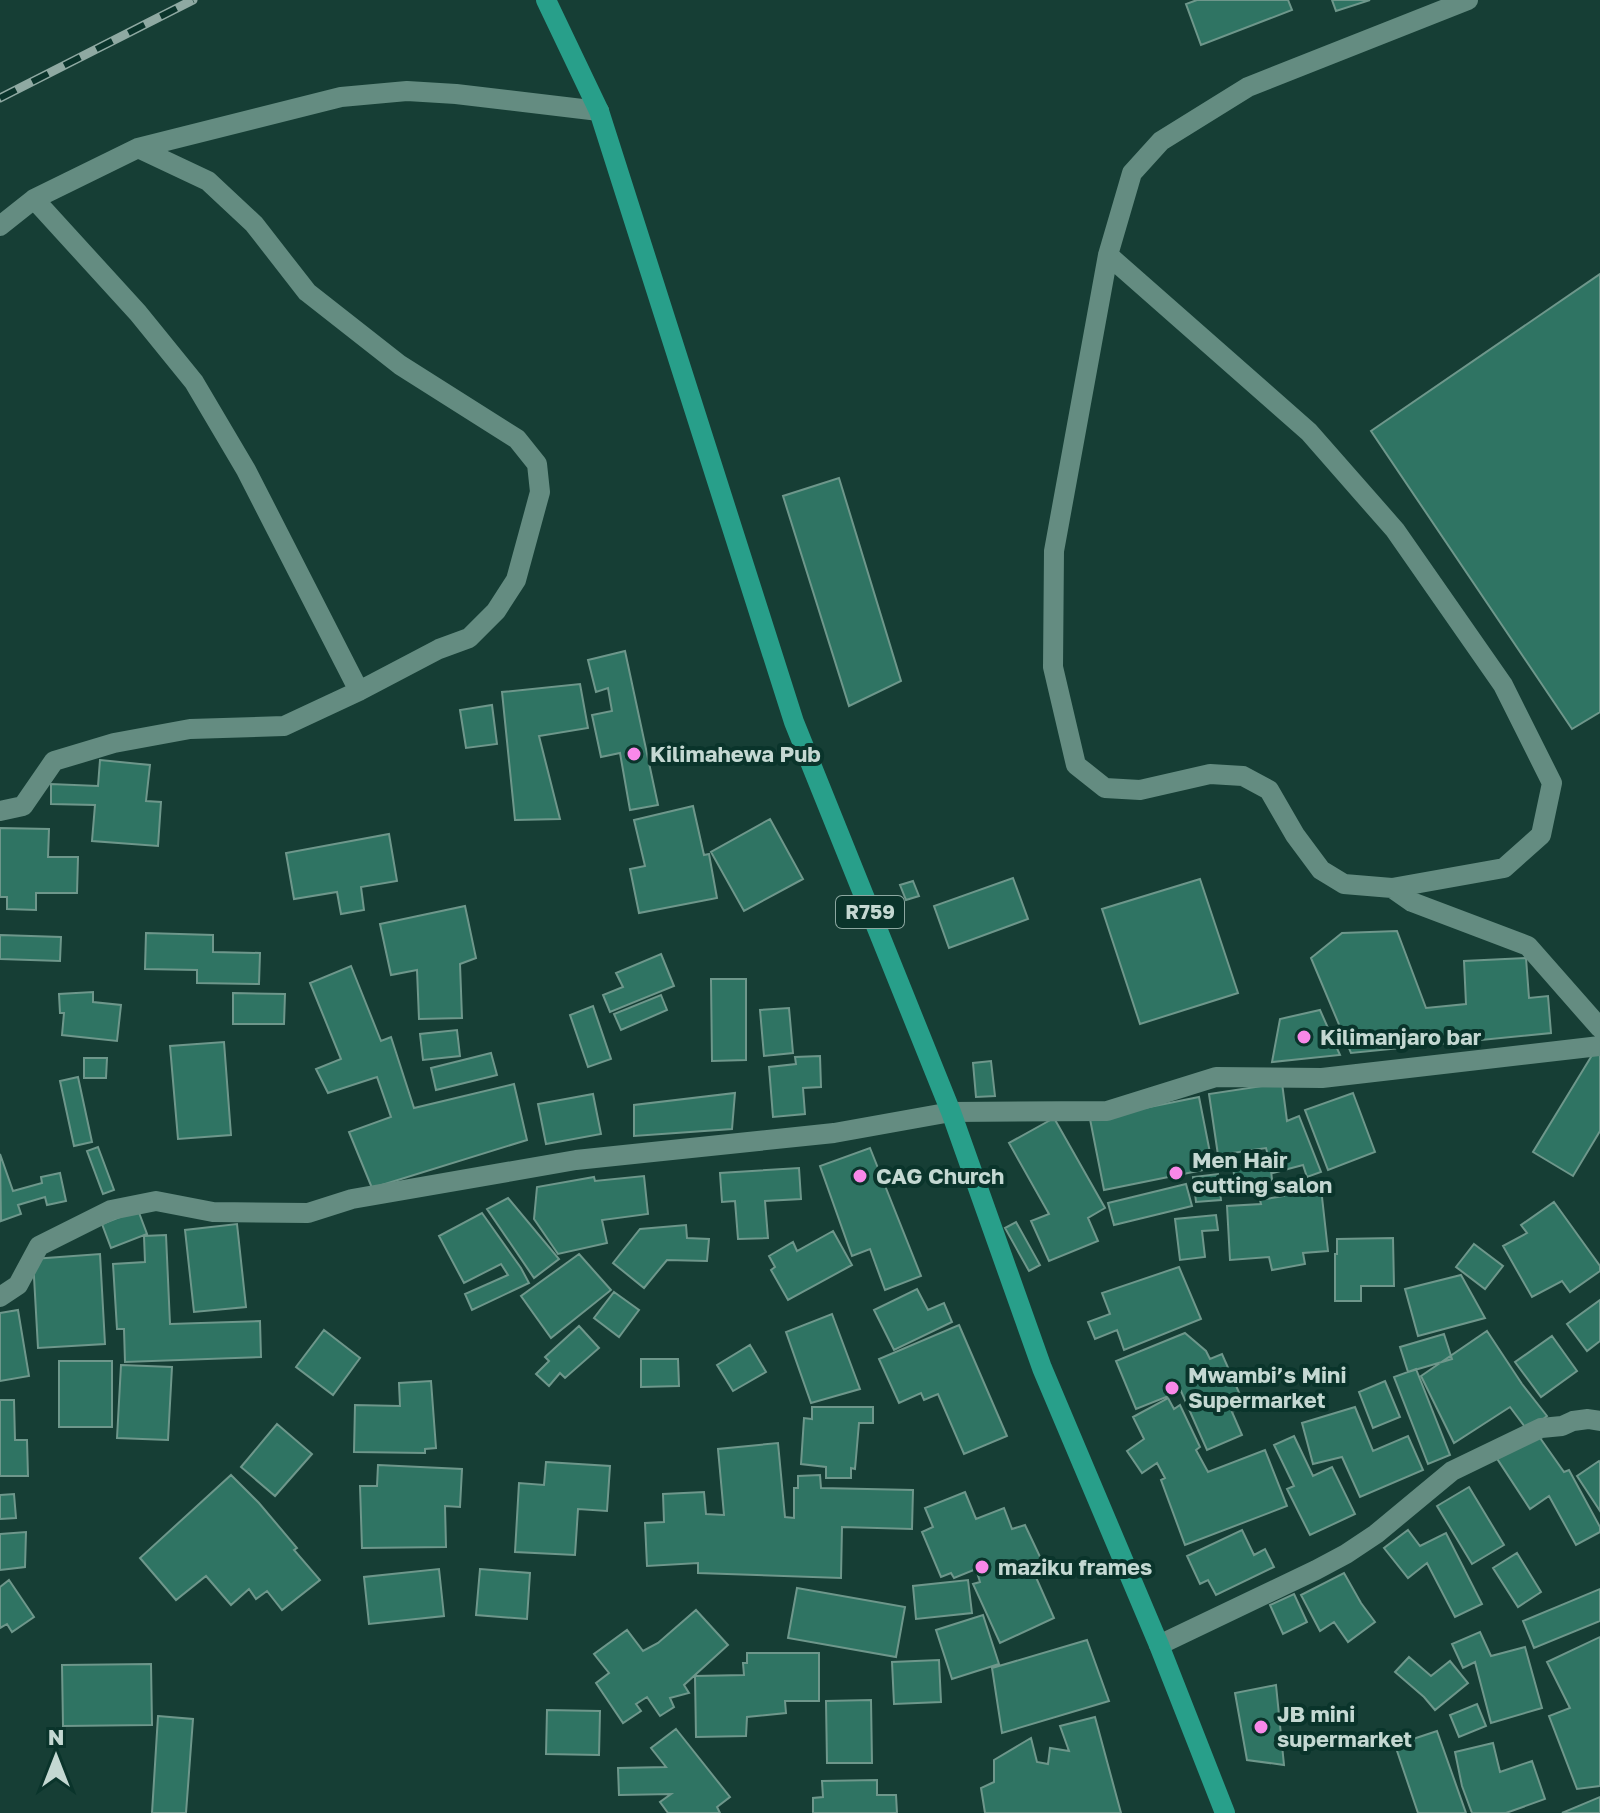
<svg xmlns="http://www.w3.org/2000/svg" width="1600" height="1813" font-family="'Golos Text',sans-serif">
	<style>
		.building { fill: #2f7463; stroke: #6e978b; stroke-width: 2 }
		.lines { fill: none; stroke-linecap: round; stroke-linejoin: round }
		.minor { stroke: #648c81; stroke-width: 20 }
		.major { stroke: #289f8a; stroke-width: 20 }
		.rail-casing { stroke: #8fa9a2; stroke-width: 9 }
		.rail { stroke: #0a342b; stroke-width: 6; stroke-dasharray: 18; stroke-linecap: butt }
		.poi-dot { fill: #f988e9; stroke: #0a342b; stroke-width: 3 }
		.labels { text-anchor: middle; stroke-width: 8; stroke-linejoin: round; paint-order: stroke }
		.shield { fill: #0a342b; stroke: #8ca7a0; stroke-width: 2 }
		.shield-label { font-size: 20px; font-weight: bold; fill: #c4d8d2 }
		.poi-label { font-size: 22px; font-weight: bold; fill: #c4d8d2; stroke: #0a342b; text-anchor: start }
	</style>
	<rect width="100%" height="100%" fill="#163e35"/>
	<path class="building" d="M1197,0H1288L1292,10L1201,45L1186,4Z
		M1332,0H1370L1336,11Z
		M1600,274V712L1572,729L1371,431Z
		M839,478L901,681L849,706L783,496Z
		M625,651L658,805L630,810L620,753L601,757L592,715L612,711L608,688L596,692L588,660Z
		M580,684L588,728L539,736L560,819L515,820L502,692Z
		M492,705L497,744L466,748L460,710Z
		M100,760L150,765L146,801L161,802L158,846L92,841L95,805L51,804V784L98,786Z
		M693,806L704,855L709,854L717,898L639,913L630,869L645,866L634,820Z
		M770,819L803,879L744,911L711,852Z
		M0,828L49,829L48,857H78L77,893H36V910L7,909V897H0Z
		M389,834L397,881L361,887L364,910L341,914L337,892L294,899L286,853Z
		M1013,878L1028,919L949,948L934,906Z
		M1200,879L1238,993L1140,1024L1102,909Z
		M913,881L919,896L906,900L900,885Z
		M465,906L476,958L460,964L462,1018L419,1019L417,970L391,975L380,924Z
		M1397,931L1426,1008L1466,1004L1464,961L1526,958L1529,998L1548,996L1551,1033L1351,1053L1311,958L1342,933Z
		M146,933L213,935V952L260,953L259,984L197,983V970L145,969Z
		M0,935L61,937L60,961L0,959Z
		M661,954L674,986L610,1012L603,995L623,987L616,973Z
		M351,966L381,1041L391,1037L414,1108L514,1084L527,1140L372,1188L349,1132L391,1117L377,1077L328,1093L316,1069L341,1059L310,983Z
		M711,979H746V1060L712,1061Z
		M93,992V1002L121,1005L117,1041L62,1035L64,1013H60L59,994Z
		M233,993L285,994L284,1024H233Z
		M661,995L667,1010L621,1030L614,1014Z
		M593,1006L611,1059L588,1067L570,1015Z
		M789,1008L793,1053L764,1056L760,1010Z
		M1320,1010L1340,1055L1272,1062L1280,1019Z
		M457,1030L460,1056L423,1060L420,1034Z
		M224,1042L231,1135L178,1139L170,1046Z
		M1594,1052L1600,1055V1131L1573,1176L1533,1152Z
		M491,1053L497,1075L436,1090L431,1068Z
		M820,1056L821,1087L803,1088L805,1114L773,1117L769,1067L796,1064L795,1057Z
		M84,1058H107L106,1078H84Z
		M991,1061L995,1096L976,1097L973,1063Z
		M78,1077L92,1142L74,1146L60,1081Z
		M1282,1083L1287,1121L1299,1116L1321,1172L1307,1177L1303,1165L1273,1173L1266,1148L1218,1155L1209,1094Z
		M735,1093L732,1129L634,1136V1105Z
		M1353,1093L1375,1152L1328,1170L1305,1110Z
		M593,1094L601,1134L546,1144L538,1104Z
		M1199,1097L1213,1168L1104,1190L1090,1119Z
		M1054,1118L1105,1208L1088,1218L1098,1241L1049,1261L1031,1221L1049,1214L1009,1143Z
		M98,1147L114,1190L103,1194L87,1151Z
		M870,1148L921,1276L885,1290L870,1249L852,1256L820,1166Z
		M0,1154L13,1191L42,1183L41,1177L60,1173L66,1201L47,1205L45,1197L18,1205L21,1214L1,1221Z
		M1270,1162L1273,1188L1236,1192L1233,1166Z
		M799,1168L801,1199L765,1201L768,1238L738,1239L735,1201L722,1202L720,1173Z
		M1218,1174L1221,1200L1196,1202L1193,1177Z
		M644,1176L648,1214L602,1220L607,1243L558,1254L534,1219L537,1187L594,1177L595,1181Z
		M1186,1184L1192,1206L1114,1225L1108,1203Z
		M1321,1188L1328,1251L1303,1253L1305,1264L1272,1270L1269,1257L1230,1260L1227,1206L1261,1204L1260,1200L1284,1196L1283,1192Z
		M508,1198L559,1259L534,1278L487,1209Z
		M1554,1202L1600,1266V1271L1570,1292L1562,1281L1532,1297L1503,1246L1527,1233L1521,1225Z
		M138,1210L147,1234L111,1248L102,1224Z
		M482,1213L521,1268L529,1283L472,1310L465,1294L508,1275L501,1264L464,1283L439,1236Z
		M1216,1215L1218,1230L1202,1231L1205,1257L1180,1260L1175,1219Z
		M1016,1222L1040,1265L1029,1271L1005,1228Z
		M237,1224L246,1307L194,1312L185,1230Z
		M686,1225L687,1238L709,1239L707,1261L667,1260L644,1288L613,1263L640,1229Z
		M833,1231L852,1265L788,1300L771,1270L775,1267L769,1256L793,1242L797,1251Z
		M166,1235L170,1324L260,1321L261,1357L125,1362L124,1329H117L113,1264L145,1262L144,1236Z
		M1393,1238L1394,1286H1361V1301H1335V1254H1337V1239Z
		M1474,1244L1503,1266L1485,1289L1456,1267Z
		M100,1254L105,1344L38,1348L33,1259Z
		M579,1254L611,1290L551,1338L521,1296Z
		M1179,1267L1201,1319L1124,1350L1117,1330L1095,1339L1088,1322L1110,1314L1102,1293Z
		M1461,1275L1485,1318L1418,1336L1405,1289Z
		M917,1289L928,1310L944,1303L952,1322L894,1350L874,1310Z
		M614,1292L639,1310L619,1337L594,1318Z
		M1600,1300V1341L1587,1351L1567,1324Z
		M18,1310L29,1376L0,1381V1313Z
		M832,1314L860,1389L811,1403L786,1332Z
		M959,1325L1007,1436L964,1454L938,1394L924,1400L921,1393L899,1403L879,1359Z
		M579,1326L599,1348L565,1378L560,1373L549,1386L536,1374L549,1361L545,1357Z
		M324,1330L360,1358L333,1395L296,1367Z
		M1487,1331L1522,1384L1547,1416L1528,1431L1510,1407L1454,1443L1421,1376Z
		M1185,1333L1206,1351L1210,1359L1222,1354L1245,1406L1232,1412L1242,1435L1207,1450L1181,1391L1136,1409L1116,1361Z
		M1444,1334L1452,1359L1408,1372L1400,1347Z
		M1552,1336L1577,1371L1541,1397L1515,1362Z
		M750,1345L766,1372L733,1391L717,1365Z
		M641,1359H678L679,1386L641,1387Z
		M59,1361H112V1427H59Z
		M121,1365L172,1367L168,1440L117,1438Z
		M1416,1369L1450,1455L1428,1464L1394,1377Z
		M431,1381L436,1448L425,1449V1453L354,1452L355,1405L400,1406L399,1383Z
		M1385,1381L1400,1417L1373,1428L1359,1392Z
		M1168,1398L1174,1409L1180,1405L1200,1447L1196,1450L1208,1472L1265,1450L1287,1506L1185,1545L1161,1480L1165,1478L1157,1463L1142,1473L1127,1451L1144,1439L1133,1417Z
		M0,1400H14L15,1440H27L28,1476H0Z
		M812,1407H873V1423H859L855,1469L851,1468V1478H826V1467L801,1464L804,1418L812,1419Z
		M1355,1407L1373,1451L1408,1436L1423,1470L1360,1497L1342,1457L1313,1464L1302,1423Z
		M277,1424L312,1454L275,1496L241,1467Z
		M1538,1435L1564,1472L1569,1470L1600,1527V1532L1576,1545L1549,1496L1530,1509L1496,1457Z
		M1294,1436L1313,1476L1332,1467L1355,1514L1310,1535L1287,1489L1294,1486L1274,1445Z
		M778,1443L785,1517L794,1518V1488H798V1476L820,1475L821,1488L913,1490L912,1529L842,1527L841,1578L698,1573V1563L647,1566L645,1523L664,1522L663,1494L704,1492L706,1514L724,1515L718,1449Z
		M1599,1461L1600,1462V1511L1577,1476Z
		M546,1462L610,1466L607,1511L578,1509L575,1555L515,1552L519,1483L544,1485Z
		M378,1465L462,1469L460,1507L445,1506L446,1547L362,1548L360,1486H377Z
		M231,1475L259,1503L297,1548L294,1550L320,1580L282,1610L267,1591L256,1599L249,1589L231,1605L206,1576L176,1600L140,1558Z
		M1469,1487L1504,1545L1472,1564L1437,1506Z
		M965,1492L976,1519L1004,1508L1012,1529L1025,1525L1042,1561L1027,1567L1031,1566L1054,1618L1000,1643L973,1584L980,1582L976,1569L954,1578L951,1573L941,1577L922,1532L933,1527L925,1508Z
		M14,1494L16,1518L0,1519V1495Z
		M1242,1530L1254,1555L1265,1549L1274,1567L1216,1595L1208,1580L1200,1584L1187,1556Z
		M1408,1530L1420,1546L1446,1533L1482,1604L1455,1617L1427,1563L1408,1578L1384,1548Z
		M26,1532L25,1567L0,1570V1534Z
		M1517,1553L1541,1592L1518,1607L1493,1568Z
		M439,1569L444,1616L369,1624L364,1577Z
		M480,1569L530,1573L527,1619L476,1615Z
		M1344,1573L1361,1603L1375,1622L1348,1642L1334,1622L1320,1631L1301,1595Z
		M9,1580L34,1617L12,1632L7,1624L0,1628V1587Z
		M968,1580L972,1613L916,1619L913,1586Z
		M797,1588L905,1607L896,1657L788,1638Z
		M1600,1589V1621L1534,1648L1523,1621Z
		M1294,1594L1307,1622L1283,1634L1270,1605Z
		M696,1610L728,1645L684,1685L689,1693L670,1698L674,1707L660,1716L647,1697L636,1704L641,1711L623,1723L596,1683L609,1673L594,1654L627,1630L643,1651L658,1643Z
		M983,1615L999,1664L952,1679L936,1630Z
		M1480,1632L1491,1656L1525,1647L1542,1708L1491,1723L1475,1662L1463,1668L1452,1644Z
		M1600,1637V1786L1577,1789L1549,1716L1570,1708L1547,1662Z
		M1087,1640L1109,1701L1002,1733L992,1668Z
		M747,1653H819V1701H785L786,1713L747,1717L746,1736L696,1737L695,1676L744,1675L743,1663H747Z
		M1409,1657L1431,1676L1450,1661L1468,1683L1435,1710L1424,1697L1395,1672Z
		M939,1660L941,1702L894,1704L892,1662Z
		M151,1664L152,1725L63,1726L62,1665Z
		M1276,1685L1284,1765L1247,1760L1235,1693Z
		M871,1700L872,1763H827L826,1701Z
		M1477,1704L1486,1726L1459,1737L1450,1715Z
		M547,1710L600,1711L599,1755L546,1754Z
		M158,1716L193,1719L186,1813H152Z
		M1095,1717L1121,1813H985L981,1788L994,1782V1760L1031,1738L1037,1762L1048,1764L1050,1748L1069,1751L1060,1726Z
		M676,1729L730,1797L717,1807L720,1813H668L660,1802L671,1794L619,1795L618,1768L666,1767L651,1748Z
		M1437,1731L1466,1813H1418L1395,1745Z
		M1493,1743L1500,1772L1532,1761L1545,1799L1506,1813H1472L1462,1786L1455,1752Z
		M877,1780V1795H896L897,1813H813V1798L823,1797L822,1781Z
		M1600,1797V1813H1562Z"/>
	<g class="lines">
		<path class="minor" d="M1468,0L1248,87L1161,141L1132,173L1108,255L1054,551L1053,667L1076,765L1105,788L1140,790L1210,774L1243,776L1269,790L1295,835L1321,870L1344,884L1392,888L1412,902L1528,946L1600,1028
			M34,199L138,313L194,382L246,470L359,691
			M0,226L34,199L138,148L341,97L407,91L456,94L599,111
			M1108,255L1309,432L1395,530L1503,685L1552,783L1541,835L1504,868L1392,888
			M0,811L23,806L54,761L114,743L190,729L284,726L359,691L439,649L469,638L496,611L516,580L540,492L537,464L517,439L400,365L307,292L254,224L208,181L138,148
			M0,1297L18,1285L39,1246L111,1210L156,1201L213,1212L308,1213L352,1199L576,1160L834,1133L951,1112L1107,1111L1216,1077L1322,1078L1600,1046
			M1159,1645L1316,1570L1346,1554L1376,1534L1452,1471L1541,1428L1562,1426L1573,1421L1588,1419L1600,1421"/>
		<path class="major" d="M546,0L599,111L794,722L951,1112L1042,1368L1159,1645L1225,1813"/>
		<defs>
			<path id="rail" d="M0,98L193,0"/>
		</defs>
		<use href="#rail" class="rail-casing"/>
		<use href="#rail" class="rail"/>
	</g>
	<g class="poi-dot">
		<circle cx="634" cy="754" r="8"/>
		<circle cx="1304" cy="1037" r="8"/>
		<circle cx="1176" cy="1173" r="8"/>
		<circle cx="860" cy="1176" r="8"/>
		<circle cx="1172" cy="1388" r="8"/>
		<circle cx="982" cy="1567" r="8"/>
		<circle cx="1261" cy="1727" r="8"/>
	</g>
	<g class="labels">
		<rect class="shield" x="836" y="896" width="68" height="32" rx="6"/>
		<g class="shield-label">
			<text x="870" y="919">R759</text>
		</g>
		<g class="poi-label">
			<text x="650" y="762">Kilimahewa Pub</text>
			<text x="1320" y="1045">Kilimanjaro bar</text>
			<text x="1192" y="1168">Men Hair<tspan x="1192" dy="25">cutting salon</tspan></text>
			<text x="876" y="1184">CAG Church</text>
			<text x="1188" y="1383">Mwambi’s Mini<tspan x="1188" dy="25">Supermarket</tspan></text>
			<text x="998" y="1575">maziku frames</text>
			<text x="1277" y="1722">JB mini<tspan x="1277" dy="25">supermarket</tspan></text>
		</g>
	</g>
	<g transform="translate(56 1757)" stroke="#0a342b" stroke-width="6" paint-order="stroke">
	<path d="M0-6L14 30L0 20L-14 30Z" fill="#c4d8d2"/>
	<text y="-12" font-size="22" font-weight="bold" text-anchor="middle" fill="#c4d8d2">N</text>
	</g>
</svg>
